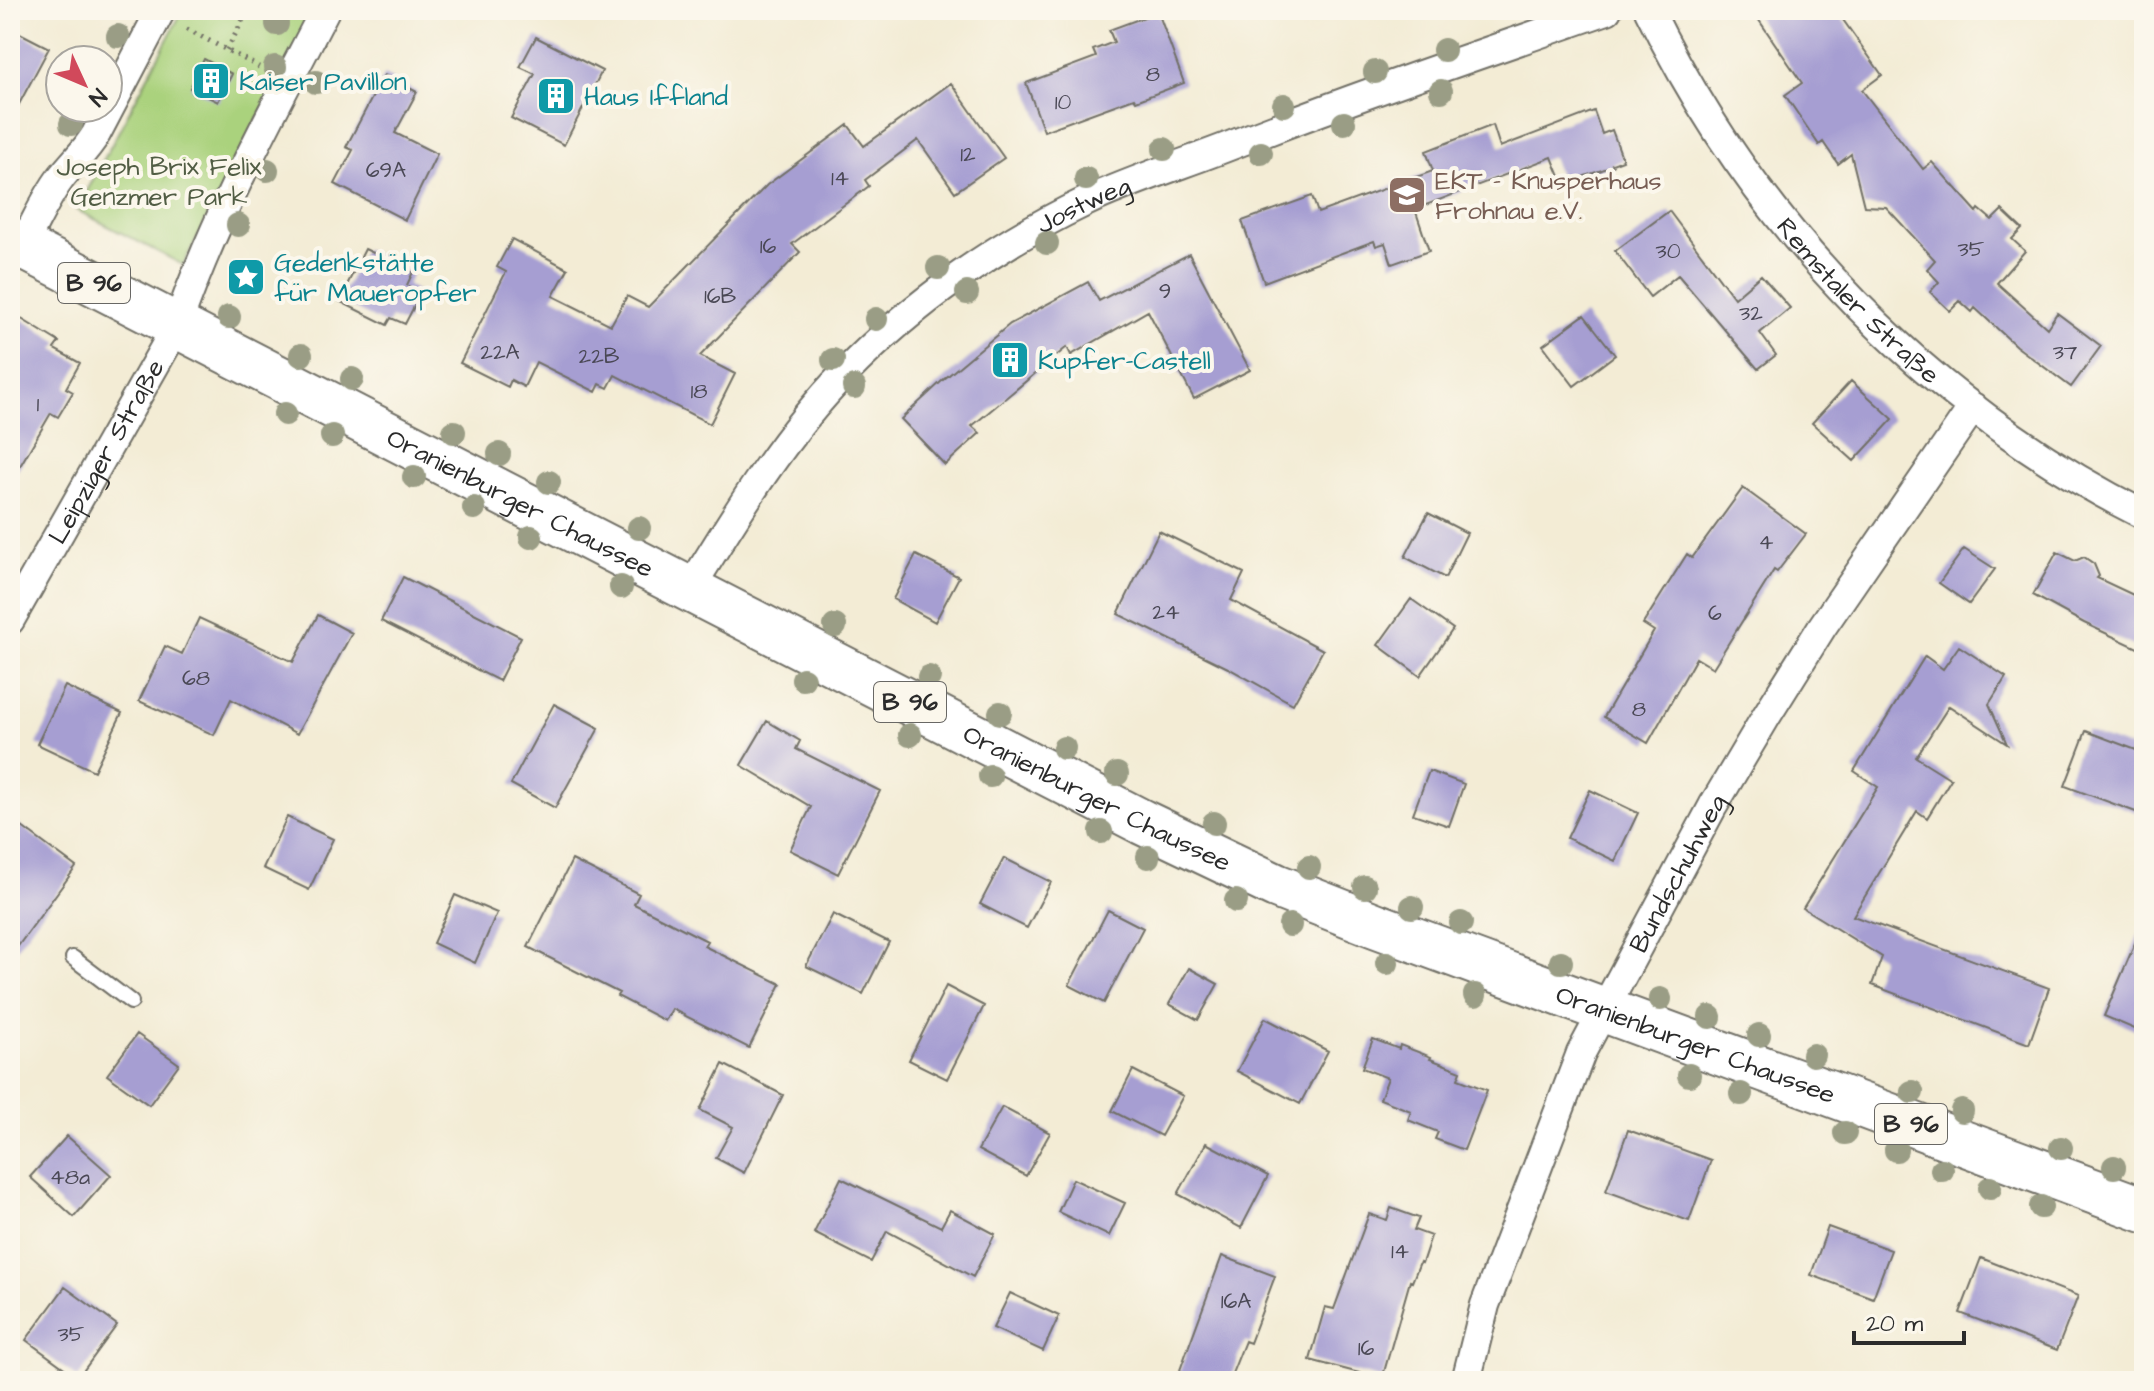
<svg xmlns="http://www.w3.org/2000/svg" width="2154" height="1391" font-family="'Architects Daughter',sans-serif">
	<style>
		.green { fill: #aad27d; stroke: #6a7e54; stroke-width: 2 }
		.building { fill: #a69ed2 }
		.lines { fill: none; stroke-linecap: round; stroke-linejoin: round }
		.lane-casing { stroke: #716f66; stroke-width: 18 }
		.street-casing { stroke: #716f66; stroke-width: 32 }
		.primary-casing { stroke: #716f66; stroke-width: 48 }
		.path { stroke: #716f66; stroke-width: 5; stroke-dasharray: 2 6; stroke-linecap: butt }
		.lane { stroke: #fff; stroke-width: 14 }
		.street { stroke: #fff; stroke-width: 28 }
		.primary { stroke: #fff; stroke-width: 44 }
		.tree { fill: #9a9d85 }
		.labels { text-anchor: middle; stroke-width: 8; stroke-linejoin: round; paint-order: stroke }
		.number-label { font-size: 22px; fill: #4a4855 }
		.shield { fill: #fbf7ec; stroke: #696865; stroke-width: 2 }
		.shield-label { font-size: 24px; font-weight: bold; fill: #2b2b2b }
		.culture-label { font-size: 26px; fill: #0d838f; stroke: #fbf7ec; text-anchor: start }
		.park-label { font-size: 26px; fill: #515d44; stroke: #fbf7ec }
		.education-label { font-size: 26px; fill: #785e54; stroke: #fbf7ec; text-anchor: start }
		.street-label { font-size: 26px; fill: #2b2b2b; stroke: #fbf7ec }
	</style>
	<rect width="100%" height="100%" fill="#fbf7ec"/>
	<filter id="ink" filterUnits="userSpaceOnUse"><feTurbulence type="fractalNoise" baseFrequency=".0125" numOctaves="2"/><feDisplacementMap in="SourceGraphic" scale="16" xChannelSelector="R" yChannelSelector="G"/><feConvolveMatrix kernelMatrix="1 2 1 2 8 2 1 2 1" color-interpolation-filters="sRGB"/></filter>
	<filter id="wash" filterUnits="userSpaceOnUse"><feTurbulence type="fractalNoise" baseFrequency=".006" numOctaves="4" result="noise"/><feDisplacementMap in="SourceGraphic" scale="32" xChannelSelector="R" yChannelSelector="G"/><feGaussianBlur stdDeviation="1.8" result="paint"/><feColorMatrix in="noise" values="0 0 0 0 0 0 0 0 0 0 0 0 0 0 0 0 0 1.4 0 .05"/><feComposite in="paint" operator="in"/></filter>
	<g filter="url(#wash)">
		<rect width="100%" height="100%" fill="#f3ecd5"/>
		<path class="green" d="M183,10H314L183,265L77,210Z"/>
		<g id="blocks">
			<path class="building" d="M1752,10H1836L1882,75L1862,90L1923,169L1932,162L1977,212L1979,209L1992,220L2002,210L2022,229L2012,239L2025,251L1997,283L2047,328L2057,313L2101,346L2071,387L2016,346L1975,308L1972,312L1960,301L1950,311L1930,292L1939,282L1927,269L1935,260L1886,207L1864,206L1851,154L1838,164L1823,142L1819,145L1785,95L1802,83Z
				M1158,12L1184,83L1136,101L1134,98L1044,131L1026,83L1096,57L1093,50L1114,42L1109,30Z
				M10,28L49,48L10,121Z
				M536,37L602,71L564,145L511,118L535,74L520,67Z
				M204,59L232,74L218,102L190,88Z
				M384,75L417,92L395,133L437,154L405,220L335,184L353,150L346,147Z
				M951,83L1004,158L955,192L918,140L865,180L869,186L792,244L800,252L700,356L735,374L710,424L615,375L608,388L600,384L596,392L536,362L524,387L511,380L508,387L460,363L506,272L497,267L512,239L568,269L553,296L611,325L627,296L648,307L767,185L848,125L864,146Z
				M1594,111L1602,134L1612,130L1623,160L1612,164L1613,166L1563,184L1552,157L1415,209L1429,251L1392,264L1385,243L1376,246L1374,241L1264,282L1242,221L1312,196L1318,213L1433,171L1426,151L1493,125L1500,147Z
				M1669,211L1734,298L1761,275L1790,308L1760,333L1776,355L1758,369L1678,275L1650,297L1615,251Z
				M365,249L413,272L407,285L421,293L405,324L391,318L387,325L339,301Z
				M1189,254L1250,370L1194,399L1148,311L1071,355L1067,347L972,426L980,433L945,465L901,419L943,380L1010,324L1088,282L1099,301Z
				M10,312L59,342L54,349L80,363L66,388L73,392L58,417L51,413L10,483Z
				M1584,315L1615,355L1574,386L1543,345Z
				M1851,381L1893,419L1854,461L1812,423Z
				M1743,488L1806,534L1777,572L1774,570L1713,668L1696,658L1648,743L1604,717L1654,631L1643,624L1687,554L1692,558Z
				M1428,513L1467,533L1445,578L1405,557Z
				M1159,531L1244,573L1231,600L1323,650L1293,704L1228,668L1118,614Z
				M1964,549L1995,569L1969,604L1939,583Z
				M2057,552L2075,561L2084,557L2094,564L2099,576L2097,578L2144,600V651L2084,623L2033,595Z
				M916,555L959,577L935,622L893,599Z
				M403,577L521,637L499,681L381,621Z
				M1411,599L1453,629L1420,676L1378,645Z
				M318,615L352,633L297,734L231,699L214,735L139,701L165,646L182,654L199,618L293,662Z
				M1959,646L2006,677L1989,704L2007,744L1949,706L1916,757L1951,779L1927,818L1917,811L1853,916L2049,988L2029,1044L1872,985L1882,957L1803,908L1878,787L1854,771L1925,656L1943,669Z
				M65,686L122,713L94,771L37,744Z
				M554,704L599,728L555,808L511,784Z
				M767,721L800,741L796,749L880,791L838,874L790,850L811,807L741,765Z
				M2086,731L2144,753V815L2065,786Z
				M1429,771L1464,784L1449,826L1413,814Z
				M1590,790L1638,813L1615,861L1567,838Z
				M287,817L333,839L309,890L263,868Z
				M10,818L76,867L10,957Z
				M1004,858L1051,882L1027,928L980,904Z
				M572,860L639,894L634,904L707,941L704,946L781,984L749,1048L672,1009L665,1021L617,996L619,993L528,947Z
				M455,895L497,913L475,963L433,943Z
				M1108,910L1143,928L1104,1003L1069,985Z
				M833,914L889,942L863,994L806,966Z
				M2144,922V1033L2104,1016Z
				M1189,968L1218,984L1198,1020L1169,1004Z
				M946,986L984,1006L947,1079L909,1060Z
				M1265,1018L1328,1051L1300,1104L1237,1071Z
				M137,1034L179,1064L149,1105L107,1075Z
				M1373,1039L1399,1049L1400,1045L1431,1057L1430,1059L1461,1071L1458,1079L1487,1090L1464,1150L1435,1139L1438,1132L1408,1120L1411,1111L1380,1099L1388,1078L1362,1068Z
				M723,1064L783,1095L744,1173L716,1158L733,1127L700,1110Z
				M1133,1070L1183,1096L1161,1136L1112,1111Z
				M1002,1107L1050,1133L1026,1176L978,1150Z
				M1628,1130L1711,1160L1689,1221L1606,1191Z
				M67,1136L111,1175L74,1217L30,1177Z
				M1206,1143L1268,1176L1241,1228L1178,1194Z
				M841,1178L941,1227L950,1210L995,1234L973,1277L887,1231L871,1262L814,1233Z
				M1073,1179L1125,1203L1109,1236L1058,1212Z
				M1391,1208L1419,1218L1414,1230L1431,1236L1422,1263L1420,1262L1412,1282L1410,1281L1382,1379L1310,1360L1325,1307L1334,1309L1369,1214L1387,1220Z
				M1828,1227L1891,1250L1873,1298L1811,1275Z
				M1222,1256L1275,1276L1250,1343L1245,1341L1229,1381H1176Z
				M1981,1258L2078,1296L2057,1350L1960,1313Z
				M65,1287L117,1325L78,1378L26,1340Z
				M1010,1293L1059,1316L1043,1351L993,1328Z"/>
		</g>
	</g>
	<g filter="url(#ink)">
		<use href="#blocks" fill-opacity="0" stroke="#716f66" stroke-width="2"/>
		<g class="lines">
			<defs>
				<path id="lane" d="M73,958L131,1002"/>
				<g id="street">
					<path id="s1" d="M1649,10C1754,226 1929,407 2144,515"/>
					<path d="M22,246C35,224 45,199 60,179C72,163 86,151 96,134L161,10"/>
					<path id="s2" d="M690,589C736,514 783,436 845,373C911,305 999,243 1085,202C1134,179 1187,163 1237,143C1359,95 1484,53 1607,10"/>
					<path id="s3" d="M10,620L177,326C215,216 272,113 325,10"/>
					<path id="s4" d="M1466,1381L1485,1305L1581,1053L1713,806L1767,715L1822,627L1973,407"/>
				</g>
				<g id="primary">
					<path id="s5" d="M10,240L1142,822L1276,886L1375,925L2144,1210"/>
				</g>
			</defs>
			<use href="#lane" class="lane-casing"/>
			<use href="#street" class="street-casing"/>
			<use href="#primary" class="primary-casing"/>
			<path class="path" d="M187,29L259,67
				M227,50L248,10"/>
			<use href="#lane" class="lane"/>
			<use href="#street" class="street"/>
			<use href="#primary" class="primary"/>
		</g>
		<g class="tree">
			<circle cx="277" cy="24" r="12"/>
			<circle cx="118" cy="36" r="12"/>
			<circle cx="1444" cy="50" r="12"/>
			<circle cx="275" cy="67" r="12"/>
			<circle cx="1375" cy="72" r="12"/>
			<circle cx="316" cy="82" r="12"/>
			<circle cx="1441" cy="91" r="12"/>
			<circle cx="1284" cy="105" r="12"/>
			<circle cx="1344" cy="123" r="12"/>
			<circle cx="71" cy="124" r="12"/>
			<circle cx="1164" cy="149" r="12"/>
			<circle cx="1261" cy="153" r="12"/>
			<circle cx="267" cy="170" r="12"/>
			<circle cx="1086" cy="179" r="12"/>
			<circle cx="238" cy="225" r="12"/>
			<circle cx="1047" cy="243" r="12"/>
			<circle cx="938" cy="268" r="12"/>
			<circle cx="967" cy="293" r="12"/>
			<circle cx="229" cy="317" r="12"/>
			<circle cx="876" cy="319" r="12"/>
			<circle cx="301" cy="355" r="12"/>
			<circle cx="833" cy="360" r="12"/>
			<circle cx="352" cy="379" r="12"/>
			<circle cx="854" cy="387" r="12"/>
			<circle cx="285" cy="414" r="12"/>
			<circle cx="454" cy="432" r="12"/>
			<circle cx="332" cy="436" r="12"/>
			<circle cx="499" cy="454" r="12"/>
			<circle cx="414" cy="477" r="12"/>
			<circle cx="549" cy="482" r="12"/>
			<circle cx="474" cy="508" r="12"/>
			<circle cx="639" cy="528" r="12"/>
			<circle cx="531" cy="537" r="12"/>
			<circle cx="621" cy="587" r="12"/>
			<circle cx="835" cy="626" r="12"/>
			<circle cx="929" cy="677" r="12"/>
			<circle cx="803" cy="679" r="12"/>
			<circle cx="1000" cy="713" r="12"/>
			<circle cx="910" cy="735" r="12"/>
			<circle cx="1064" cy="748" r="12"/>
			<circle cx="1117" cy="774" r="12"/>
			<circle cx="990" cy="776" r="12"/>
			<circle cx="1214" cy="823" r="12"/>
			<circle cx="1101" cy="832" r="12"/>
			<circle cx="1148" cy="857" r="12"/>
			<circle cx="1309" cy="867" r="12"/>
			<circle cx="1365" cy="887" r="12"/>
			<circle cx="1236" cy="901" r="12"/>
			<circle cx="1412" cy="907" r="12"/>
			<circle cx="1461" cy="923" r="12"/>
			<circle cx="1290" cy="925" r="12"/>
			<circle cx="1561" cy="962" r="12"/>
			<circle cx="1387" cy="963" r="12"/>
			<circle cx="1475" cy="995" r="12"/>
			<circle cx="1660" cy="999" r="12"/>
			<circle cx="1710" cy="1017" r="12"/>
			<circle cx="1759" cy="1035" r="12"/>
			<circle cx="1813" cy="1055" r="12"/>
			<circle cx="1689" cy="1075" r="12"/>
			<circle cx="1912" cy="1092" r="12"/>
			<circle cx="1741" cy="1094" r="12"/>
			<circle cx="1962" cy="1111" r="12"/>
			<circle cx="1845" cy="1133" r="12"/>
			<circle cx="2061" cy="1148" r="12"/>
			<circle cx="1896" cy="1150" r="12"/>
			<circle cx="2114" cy="1167" r="12"/>
			<circle cx="1942" cy="1170" r="12"/>
			<circle cx="1990" cy="1188" r="12"/>
			<circle cx="2041" cy="1207" r="12"/>
		</g>
	</g>
	<defs>
		<symbol id="building-square" viewBox="-11 -11 22 22"><rect x="-9" y="-9" width="18" height="18" rx="4" fill="#0f9aa8" stroke="#fbf7ec"/><path d="M-4-6H4V6H1V3H-1V6H-4ZM-2.5-4.3h1.7v1.8h-1.7ZM.8-4.3h1.7v1.8H.8ZM-2.5-1h1.7V.8h-1.7ZM.8-1h1.7V.8H.8Z" fill="#fff"/></symbol>
		<symbol id="school-square" viewBox="-11 -11 22 22"><rect x="-9" y="-9" width="18" height="18" rx="4" fill="#8d6e63" stroke="#fbf7ec"/><path d="M0-5L7-2L0 1L-7-2ZM-4 1L0 2.5L4 1V4Q0 6-4 4Z" fill="#fff"/></symbol>
		<symbol id="sight-square" viewBox="-11 -11 22 22"><rect x="-9" y="-9" width="18" height="18" rx="4" fill="#0f9aa8" stroke="#fbf7ec"/><path d="M0-6L1.8-2.2L6-1.7L2.9 1.2L3.7 5.4L0 3.3L-3.7 5.4L-2.9 1.2L-6-1.7L-1.8-2.2Z" fill="#fff"/></symbol>
	</defs>
	<g fill-rule="evenodd">
		<use href="#building-square" x="189" y="59" width="44" height="44"/>
		<use href="#building-square" x="534" y="74" width="44" height="44"/>
		<use href="#school-square" x="1385" y="173" width="44" height="44"/>
		<use href="#sight-square" x="224" y="255" width="44" height="44"/>
		<use href="#building-square" x="988" y="338" width="44" height="44"/>
	</g>
	<g class="labels">
		<g class="number-label">
			<text x="1153" y="81">8</text>
			<text x="1063" y="109">10</text>
			<text x="968" y="161">12</text>
			<text x="386" y="177">69A</text>
			<text x="840" y="185">14</text>
			<text x="768" y="253">16</text>
			<text x="1971" y="256">35</text>
			<text x="1668" y="258">30</text>
			<text x="1165" y="298">9</text>
			<text x="720" y="303">16B</text>
			<text x="1751" y="320">32</text>
			<text x="500" y="359">22A</text>
			<text x="2065" y="359">37</text>
			<text x="599" y="363">22B</text>
			<text x="699" y="398">18</text>
			<text x="38" y="411">1</text>
			<text x="1766" y="549">4</text>
			<text x="1166" y="619">24</text>
			<text x="1715" y="620">6</text>
			<text x="196" y="685">68</text>
			<text x="1639" y="716">8</text>
			<text x="70" y="1184">48a</text>
			<text x="1400" y="1258">14</text>
			<text x="1236" y="1308">16A</text>
			<text x="71" y="1341">35</text>
			<text x="1366" y="1355">16</text>
		</g>
		<g class="shield">
			<rect x="58" y="263" width="72" height="40" rx="6"/>
			<rect x="874" y="682" width="72" height="40" rx="6"/>
			<rect x="1875" y="1104" width="72" height="40" rx="6"/>
		</g>
		<g class="shield-label">
			<text x="94" y="291">B 96</text>
			<text x="910" y="710">B 96</text>
			<text x="1911" y="1132">B 96</text>
		</g>
		<g class="culture-label">
			<text x="239" y="90">Kaiser Pavillon</text>
			<text x="584" y="105">Haus Iffland</text>
			<text x="274" y="271">Gedenkstätte<tspan x="274" dy="30">für Maueropfer</tspan></text>
			<text x="1038" y="369">Kupfer-Castell</text>
		</g>
		<g class="park-label">
			<text x="159" y="175">Joseph Brix Felix<tspan x="159" dy="30">Genzmer Park</tspan></text>
		</g>
		<g class="education-label">
			<text x="1435" y="189">EKT - Knusperhaus<tspan x="1435" dy="30">Frohnau e.V.</tspan></text>
		</g>
		<g class="street-label">
			<text dy="9" stroke="none"><textPath href="#s2" startOffset="560">Jostweg</textPath></text>
			<text dy="9" stroke="none"><textPath href="#s1" startOffset="360">Remstaler Straße</textPath></text>
			<text dy="9" stroke="none"><textPath href="#s3" startOffset="194">Leipziger Straße</textPath></text>
			<text dy="9" stroke="none"><textPath href="#s5" startOffset="574">Oranienburger Chaussee</textPath></text>
			<text dy="9" stroke="none"><textPath href="#s5" startOffset="1222">Oranienburger Chaussee</textPath></text>
			<text dy="9" stroke="none"><textPath href="#s4" startOffset="552">Bundschuhweg</textPath></text>
			<text dy="9" stroke="none"><textPath href="#s5" startOffset="1870">Oranienburger Chaussee</textPath></text>
		</g>
	</g>
	<rect width="2154" height="1391" fill="none" stroke="#fbf7ec" stroke-width="40"/>
	<g transform="translate(84 84) rotate(134)"><circle r="38" fill="#fbf7ec" stroke="#a8a59f" stroke-width="2"/>
	<path d="M0-6L14 30L0 20L-14 30Z" fill="#d1495b"/>
	<text y="-12" font-size="22" font-weight="bold" text-anchor="middle" fill="#2b2b2b">N</text>
	</g>
	<path d="M1854 1331v12h110v-12" fill="none" stroke="#2b2b2b" stroke-width="4"/>
	<text x="1866" y="1331" font-size="24" fill="#2b2b2b" stroke="#fbf7ec" stroke-width="6" paint-order="stroke">20 m</text>
</svg>
